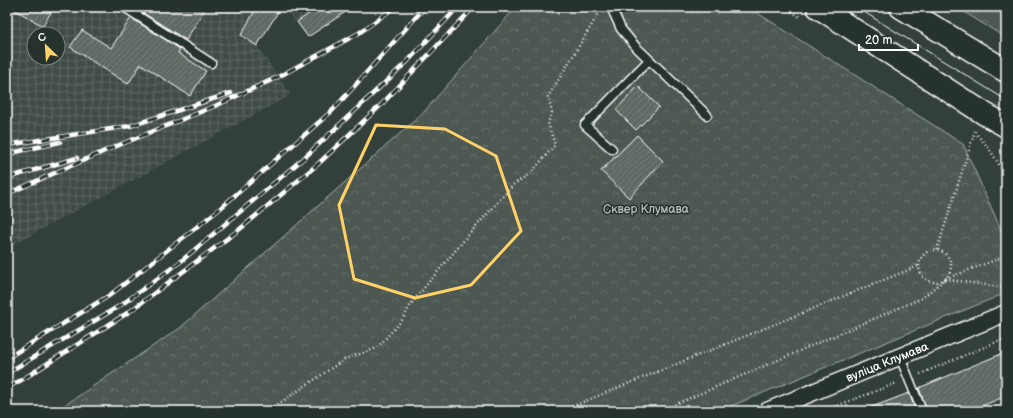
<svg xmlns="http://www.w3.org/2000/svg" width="1013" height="418" font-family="'Balsamiq Sans',sans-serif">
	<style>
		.industrial { fill: url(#industrial-grid); fill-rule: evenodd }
		.forest { fill: url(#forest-crowns); stroke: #a6aca9 }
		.building { fill: url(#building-hatch); stroke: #fff }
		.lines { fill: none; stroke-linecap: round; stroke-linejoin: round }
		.service-casing { stroke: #fff; stroke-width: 11 }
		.minor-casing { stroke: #fff; stroke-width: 19 }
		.primary-casing { stroke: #fff; stroke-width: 25 }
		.path { stroke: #fff; stroke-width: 2.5; stroke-dasharray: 1 3; stroke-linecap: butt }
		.service { stroke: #26332d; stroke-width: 8 }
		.minor { stroke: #26332d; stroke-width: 16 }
		.primary { stroke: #26332d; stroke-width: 22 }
		.tram { stroke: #fff; stroke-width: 1 }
		.rail-casing { stroke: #fff; stroke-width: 4.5 }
		.rail { stroke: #26332d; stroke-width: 3; stroke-dasharray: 9; stroke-linecap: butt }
		.marked { fill: none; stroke: #ffd166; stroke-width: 3; stroke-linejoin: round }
		.labels { text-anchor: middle; stroke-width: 3; stroke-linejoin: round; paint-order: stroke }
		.park-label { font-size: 12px; fill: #b8bcba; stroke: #26332d }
		.street-label { font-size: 12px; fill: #fff; stroke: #26332d }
	</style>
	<defs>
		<pattern id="industrial-grid" width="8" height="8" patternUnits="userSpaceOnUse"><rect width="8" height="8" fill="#404c47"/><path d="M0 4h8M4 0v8" fill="none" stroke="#5d6763"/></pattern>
		<pattern id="forest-crowns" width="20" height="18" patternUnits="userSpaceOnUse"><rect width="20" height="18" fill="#4d5853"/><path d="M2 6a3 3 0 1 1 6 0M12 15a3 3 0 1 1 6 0" fill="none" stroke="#68716d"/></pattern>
		<pattern id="building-hatch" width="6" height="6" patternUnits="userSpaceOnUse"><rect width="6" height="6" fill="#5f6964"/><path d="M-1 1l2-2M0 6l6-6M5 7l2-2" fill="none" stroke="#77807b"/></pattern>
	</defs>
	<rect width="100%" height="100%" fill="#333f3a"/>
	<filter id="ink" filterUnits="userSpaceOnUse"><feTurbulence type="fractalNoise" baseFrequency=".025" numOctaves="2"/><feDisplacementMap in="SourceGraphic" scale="8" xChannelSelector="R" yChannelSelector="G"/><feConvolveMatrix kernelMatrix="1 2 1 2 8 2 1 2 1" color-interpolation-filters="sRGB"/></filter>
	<g filter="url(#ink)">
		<path class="industrial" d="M7,7H281L257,46L291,95L7,248ZM34,34H58V58H34Z
			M293,7H353L308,37L288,13Z"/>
		<path class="forest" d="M516,7H748L963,144L1006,241V293L719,411H56L180,328L422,114Z
			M956,7H1006V38Z"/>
		<path class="building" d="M10,7H54L43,26Z
			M138,7H206L186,40L137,9Z
			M257,7H281L257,46L241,35Z
			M318,7H353L308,37L297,22Z
			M131,18L180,49L178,53L206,71L190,96L141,64L128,84L70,47L82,30L111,48Z
			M638,86L659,107L636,130L616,110Z
			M637,135L663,161L629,198L601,171Z
			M1006,352V396L970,411H927L919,388L921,387Z
			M909,393L916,411H864V410Z"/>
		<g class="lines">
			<defs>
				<path id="service" d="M124,7L211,63
					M611,7L621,29L636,47L707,115
					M612,149L585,125L649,60
					M900,357L922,411"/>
				<path id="minor" d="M767,411L1006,313"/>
				<path id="primary" d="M818,7L985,114L1006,126
					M901,7L1006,71"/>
			</defs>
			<use href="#service" class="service-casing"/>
			<use href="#minor" class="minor-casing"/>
			<use href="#primary" class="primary-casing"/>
			<path class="path" d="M785,7L800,17
				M977,135C990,148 999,163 1006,179
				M919 266a16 16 0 1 1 32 0a16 16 0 1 1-32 0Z
				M937,250L975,131
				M945,279L1006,288
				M920,374L1006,338
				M263,411L280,403L345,359L377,348L402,320L413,301L471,232L514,184L531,173L555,145L548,123L552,112L548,97L599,13
				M561,411L918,266
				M660,411L922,298L945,279L1006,256
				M823,411L897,383"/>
			<use href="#service" class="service"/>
			<use href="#minor" class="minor"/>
			<use href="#primary" class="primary"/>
			<path class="tram" d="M856,7L1006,100"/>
			<defs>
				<path id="rail" d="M7,145L130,126L231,93
					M7,154L60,142
					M7,178L77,158
					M7,194L107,150L215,106L278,77L359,33L395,7
					M7,358L110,295L217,211L333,110L425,7
					M7,373L121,305L180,262L305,157L408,61L458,7
					M7,388L23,379L129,312L240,229L318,164L382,104L474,7"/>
			</defs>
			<use href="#rail" class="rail-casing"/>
			<use href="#rail" class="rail"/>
		</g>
	</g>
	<path class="marked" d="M376,125L445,129L496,156L521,231L471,285L415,298L354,279L339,205Z"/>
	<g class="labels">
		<g class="park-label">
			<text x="646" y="213">Сквер Клумава</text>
		</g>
		<g class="street-label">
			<text transform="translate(887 362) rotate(-22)" y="4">вуліца Клумава</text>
		</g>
	</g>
	<rect width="1013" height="418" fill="none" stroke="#26332d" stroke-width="24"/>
	<rect x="12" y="12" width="989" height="394" fill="none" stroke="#fff" stroke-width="1.5" filter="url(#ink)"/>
	<g transform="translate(46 46) rotate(335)"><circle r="19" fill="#26332d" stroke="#7d8581"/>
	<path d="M0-3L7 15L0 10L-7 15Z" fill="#ffd166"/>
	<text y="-6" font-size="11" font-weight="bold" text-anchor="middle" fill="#ffffff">С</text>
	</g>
	<path d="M859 44v6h59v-6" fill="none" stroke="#ffffff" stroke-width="2"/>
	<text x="865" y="44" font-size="12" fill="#ffffff" stroke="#26332d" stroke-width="3" paint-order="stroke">20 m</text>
</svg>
